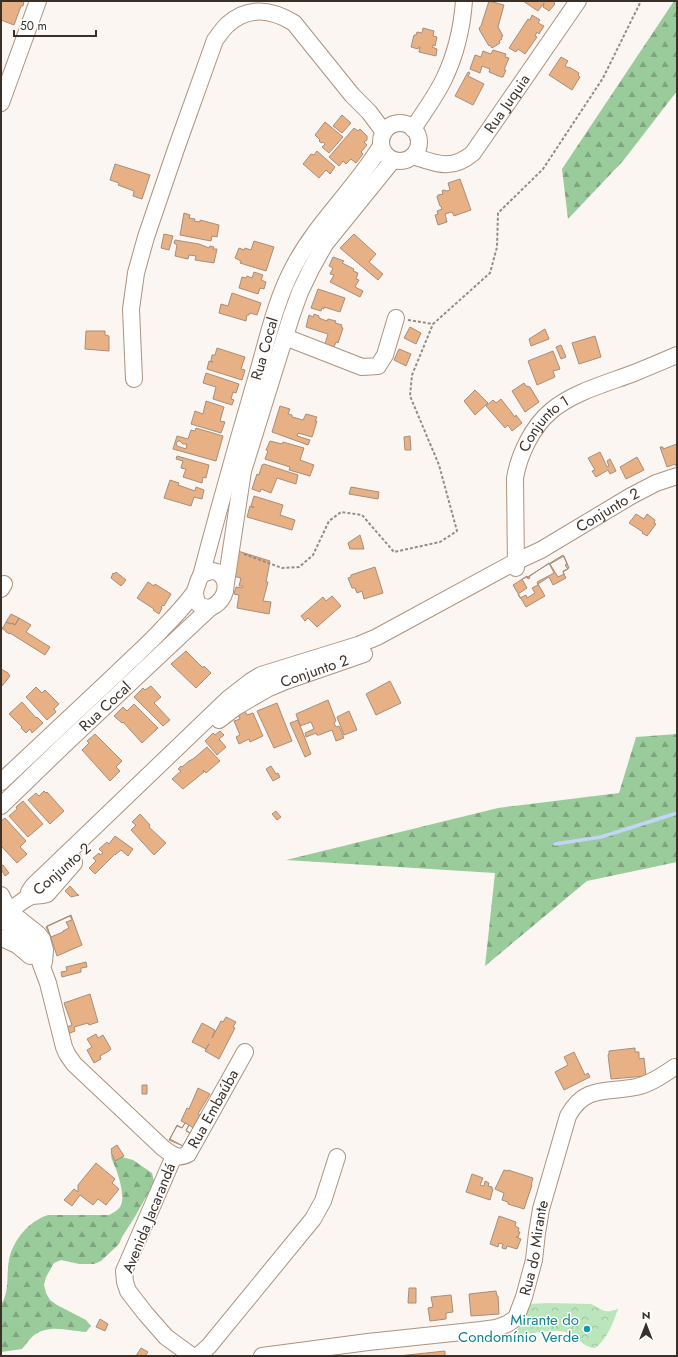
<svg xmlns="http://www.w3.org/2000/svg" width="678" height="1357" font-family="Jost,sans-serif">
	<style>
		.forest { fill: url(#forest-firs) }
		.park { fill: url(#park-crowns) }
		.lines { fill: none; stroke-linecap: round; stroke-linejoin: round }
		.stream { stroke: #c3d5f7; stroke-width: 3.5 }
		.building { fill: #e7b185; stroke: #a78e7a; fill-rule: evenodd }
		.minor-casing { stroke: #ac937f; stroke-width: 18 }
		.path { stroke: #948d86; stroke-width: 2; stroke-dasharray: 3 2; stroke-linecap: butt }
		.minor { stroke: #fff; stroke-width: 16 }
		.culture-dot { fill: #0f9aa8; stroke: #fff; stroke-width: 1.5 }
		.labels { text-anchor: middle; stroke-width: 3; stroke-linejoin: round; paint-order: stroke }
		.street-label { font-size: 15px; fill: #3a3028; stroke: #fff }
		.culture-label { font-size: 15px; fill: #0d838f; stroke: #fff; text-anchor: end }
	</style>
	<defs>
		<pattern id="forest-firs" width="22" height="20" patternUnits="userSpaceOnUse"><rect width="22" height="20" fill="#9acb9a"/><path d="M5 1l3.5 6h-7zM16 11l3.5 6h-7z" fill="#7fa57e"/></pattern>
		<pattern id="park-crowns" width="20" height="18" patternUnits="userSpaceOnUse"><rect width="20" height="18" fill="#bbe6bb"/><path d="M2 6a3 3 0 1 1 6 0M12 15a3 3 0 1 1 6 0" fill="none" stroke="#a2c6a1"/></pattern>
	</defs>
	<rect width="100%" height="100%" fill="#fbf6f1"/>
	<path class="forest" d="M674,1H677V91L623,161L568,219L562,169Z
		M677,734V862L587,881L485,966L495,873L286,860L498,808L619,793L636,737Z
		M111,1154L133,1160L152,1173L154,1181L151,1188L136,1215L122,1237L119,1244L101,1261L94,1264H79L61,1260L54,1263L46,1277L44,1285L46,1293L50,1300L57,1305L86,1320L91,1326L86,1332C69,1331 47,1323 32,1337C29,1340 25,1345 22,1349L1,1352V1305C10,1291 6,1275 9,1260C13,1240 29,1221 48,1215H109C113,1213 119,1210 121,1205C125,1197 119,1177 116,1169C114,1163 111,1160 111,1154Z"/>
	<path class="park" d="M549,1303L591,1304C605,1310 602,1314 618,1309C613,1323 607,1340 595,1348C584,1348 577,1337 568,1333C555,1328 529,1334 515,1336L528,1304Z"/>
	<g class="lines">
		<path class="stream" d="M555,844L601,837L677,813"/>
	</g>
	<path class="building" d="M1,1H24L23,6H21L14,25L1,20Z
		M489,1L504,5L498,27L503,36L501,37L502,39L499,41L500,43L492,48L490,45L489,46L480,31L479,28L481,26Z
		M523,1H555L554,3L555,4L549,11L543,7L544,3L538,11Z
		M532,15L540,20L538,23L544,26L539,34L537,32L535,36L537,37L525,54L518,49L516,52L509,48L528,19L530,20Z
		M423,28L434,31L433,36L437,37L435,46L433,45L432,47L437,49L436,56L419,52L420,47H419L418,49L411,47L414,35H416L417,32L422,33Z
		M493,50L506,54L505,57L509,58L504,70H506L503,77H501L489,72L490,69L482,66L480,73L470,69L475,55L481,57L483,51L491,54Z
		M561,57L568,61L565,66L569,68V67L579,73L578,75L580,77L572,90L549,75Z
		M468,72L470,73L468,76L484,84L473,105L455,96Z
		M342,115L351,123L342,133L333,126Z
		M325,122L343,137L329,153L322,147L325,144L323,142L321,143L319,141L320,140L315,135Z
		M354,128L358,131L360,129L367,136V140L364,142L367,145L361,152L363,154L356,163L351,159L346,164L343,161L339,166L329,157Z
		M317,151L335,167L330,174L326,170L319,178L303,164L311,154L314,155Z
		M115,164L150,175L142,199L133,196L134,191L118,185L119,183L110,180Z
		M460,179L471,210L454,216L452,212L445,214L447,222L438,225L435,215L438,214L437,211L442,209L441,206H440L437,197L438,195L443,194L442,191L443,190L447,191L450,190L448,183Z
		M184,213L190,215L189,218L195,219L194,221L200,222V220L219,225L217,237L212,236L211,241L180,235Z
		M164,234L173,236L169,250L161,248Z
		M354,234L376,254L369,262L383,274L378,280L340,248Z
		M175,240L199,244L209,248L210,246L214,247L213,249H217L214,263L195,260L196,256L189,255L188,259L175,256L177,245L174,243Z
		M254,241L274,247L266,271L240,263L241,261L235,258L239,248L244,250L245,248L251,250Z
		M333,257L344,261L342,263L354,269L353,271L358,273L356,279L359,280L355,287L363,291L360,297L330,282L334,275L330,274L333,268L329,266Z
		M254,272L263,275L261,280L266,282L264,289L260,288L258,294L239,288L242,277L246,278L247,276L252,278Z
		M318,289L345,298L340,312L324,307V309L322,308L321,311L311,308Z
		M232,293L261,303L257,315L250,313L249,315H247L246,321L219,313L221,304L228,306Z
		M314,314L319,316V318L327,321L328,319L336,321L335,323L342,325L341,327L343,328L338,343L336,342L334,347L336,348L335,351L325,344L328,334L306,327L309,315L313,317Z
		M410,327L421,333L416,344L404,338Z
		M545,329L549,339L531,346L529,339Z
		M86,331H105V335L109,336V351L85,349Z
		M595,336L601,357L579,364L572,343Z
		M561,345L566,357L561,359L556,347Z
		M217,348L245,357L241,369L245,370L242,380L207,369L209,361L213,362L211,361L212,355H215Z
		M399,349L411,354L406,366L394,360Z
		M553,351L560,369L553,371L555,377L537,385L528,361Z
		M206,373L239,384L236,393L233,392L231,399L234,400L232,405L213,399L216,387L203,383Z
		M524,383L526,386L530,387L539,402L525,412L512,391Z
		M475,390L488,403L475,415L464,401Z
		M501,399L515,417L516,415L522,423L512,431L508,425L505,428L486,406L493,400L496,403Z
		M206,401L224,407L220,421L225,422L221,433L191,424L195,411L203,414Z
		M280,406L290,409L288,414L292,415V417L303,420L306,414L317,417L315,421H317L312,437L298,433L297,436L310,440L308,445L272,432Z
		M196,428L223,436L216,461L173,449L177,436L188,439L191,430L195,431ZM178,441H180L183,444H187L186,449L177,446L176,443Z
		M410,436L411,450H405L404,437Z
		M270,441L282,444L283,442L304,448L300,460L314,465L310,476L289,470L290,467L265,459L268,451L266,450Z
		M677,444V465L676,466L675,464L667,467L660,447H663V449Z
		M600,452L607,467L609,466L607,461L610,459L616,471L610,474L608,470L596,477L592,471L595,470L588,458Z
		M177,456L209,465L206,478L203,477L202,483L183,477L186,469L181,468L183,461L176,459Z
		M637,457L644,470L626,479L620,467Z
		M264,464L298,475L296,484L277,478L271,493L261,489L260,492L252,489L257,474L259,475L262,465Z
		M170,480L179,483L178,485L195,491L196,487L204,490L202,499L194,497L191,506L164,498Z
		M351,487L379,492L378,499L349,494Z
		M254,496L283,505L280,515L295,520L292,530L247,517L250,506L253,508L254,507L251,506Z
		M636,514L644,519L647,514L655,520L654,523L656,524L647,536L642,533L643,532L629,523Z
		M360,535L364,549H350L348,543Z
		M238,551L270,561L266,582H268L263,601L271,602L269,614L237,608L239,595L234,594L236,587L242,588L243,586H239L241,578L233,576Z
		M563,555L567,564L565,565L568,569L563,572L566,578L553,585L549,577L538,584L545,596L526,607L513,585L527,576L528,579L530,578L529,576Z
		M564,556L569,568L563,571L564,574L558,577L550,564Z
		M549,563L554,573L537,582L538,585L532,588L535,593L527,598L526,595L520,598L518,594L527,588L522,579L530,576Z
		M375,567L383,593L364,599L362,591L357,593L355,588H352L348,578L351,577V575Z
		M116,572L126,580L121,586L111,578L113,573L114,574Z
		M148,582L154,586L155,584L171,594L164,606L163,605L161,607L162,608L159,614L153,610L154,609L137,598Z
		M332,596L341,606L317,627L308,618L305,621L301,616L323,597L326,601Z
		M11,614L19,618L15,625L12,623L11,624L6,622Z
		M19,618L31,625L26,632L50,647L45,655L10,633V634L6,632V631L1,628V627L3,628L6,622L11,624L12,623L15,625Z
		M186,651L203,668L204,666L211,673L196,688L171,664Z
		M1,669L8,673L10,676L2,686H1Z
		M390,681L401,703L376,715L366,694Z
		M151,686L161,697L154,703L156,705L170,720L163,726L134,697L143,688L145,690Z
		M36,687L42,693L45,690L59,704L54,709L56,712L47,720L26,697Z
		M328,700L336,721L334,723L336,727L339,726L344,738L336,741L332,730L319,735H317L316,733L306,737L305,733L314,729L311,722L300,726L296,714Z
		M22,702L36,718L37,717L43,723L32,733L30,729L26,733L21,728L22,727L9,714Z
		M277,703L292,741L274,748L257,711Z
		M134,704L158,728L142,743L123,722L122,723L114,716L123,707L127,711Z
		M245,711L247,715L253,713L263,736L250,742L249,739L239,744L236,737L240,735L234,721L240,719L238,714Z
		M349,711L357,730L344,735L337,717Z
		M298,720L311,754L305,757L290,723Z
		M220,731L224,735L219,739L226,747L217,755L205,741L213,733L215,735Z
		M95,734L122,761L116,767L120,771L110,781L82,750L89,743L87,741Z
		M207,747L220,761L206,773L203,770L204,772L183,789L172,779L181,771L178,769L181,766L182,767L189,761L193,759Z
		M271,766L276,774L278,773L280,777L273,781L266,769Z
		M44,791L46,793L47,792L64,811L50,824L28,800L36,793L39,796Z
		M23,801L43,824L28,837L9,816L17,809L16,807Z
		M276,811L281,817L277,820L272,814Z
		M140,814L150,825L149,827L166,843L154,855L131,830L136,825L132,822Z
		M5,818L26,841L20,847L27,854L17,863L2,847L1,844V821Z
		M115,836L133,849L128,856L121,850L115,855V854L95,874L89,868L96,861L93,858L99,853L100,855L103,853L99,849L107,842L109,844Z
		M3,865L9,873L5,876L1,869V866Z
		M70,886L78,895H79L71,897L65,891Z
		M71,915L82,945L57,956L47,926Z
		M70,916L72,920L66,922L69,928L63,931V932L51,937L46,927Z
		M86,962L87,967L81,968V972L62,977L61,972L67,971L66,967Z
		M90,994L98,1022L89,1025L88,1023L74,1027L75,1031L70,1033L67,1027L72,1025L64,1003Z
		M226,1017L236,1022L233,1027L235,1028L219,1059L205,1051L209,1044L206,1049L192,1042L202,1023L215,1030L212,1038L221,1021L223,1022Z
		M96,1034L98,1038L103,1035L111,1049L109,1051L100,1056L101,1059L94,1063L87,1050L92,1047L87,1039Z
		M635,1048V1052H639V1059L644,1058L646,1076L611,1079L608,1055L609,1054V1051Z
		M574,1052L585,1075L588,1073L590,1077L564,1090L555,1072L568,1065L564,1057Z
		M142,1085H147V1094H142Z
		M198,1088L210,1094L198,1114L200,1115L193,1128L189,1125L186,1131L190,1133L183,1146L169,1140L177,1126L182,1128L185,1123L181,1121L187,1108L189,1109Z
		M185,1123L189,1125L186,1130L190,1133L183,1146L170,1139L177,1125L182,1128Z
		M117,1145L124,1156L115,1161L111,1152L112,1151L111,1149Z
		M96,1163L115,1179L112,1183L119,1189L106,1205L98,1199L93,1205L80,1195L72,1206L64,1200L74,1189L78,1192V1185Z
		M504,1170L508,1171V1170L533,1178L531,1185H532L524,1209L508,1204V1202L502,1200L504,1193L495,1189Z
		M472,1174L483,1178L480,1185L484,1186L485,1181L489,1183L488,1186L492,1187V1189H493L490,1200L466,1192Z
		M499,1216L516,1222L515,1226L519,1228L518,1232H520L518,1237H516L521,1239L517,1249L507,1246L506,1249L502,1248L503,1244L499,1243L498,1247L490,1244Z
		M409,1288H416V1303H408Z
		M496,1291L497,1296H498L499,1314L471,1316L469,1294Z
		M451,1295L453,1312L446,1313V1319L430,1321L428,1308L433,1307L431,1297Z
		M100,1319L108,1324L105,1331L96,1327Z
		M141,1348L148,1352L145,1356H136Z
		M445,1351V1355L442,1356H398Z"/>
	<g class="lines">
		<defs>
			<g id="minor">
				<path d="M1,103L38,1"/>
				<circle cx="400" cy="142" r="19"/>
				<path d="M413,129C423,113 436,96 444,79C456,54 462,28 464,1"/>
				<path id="s1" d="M413,156C437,164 452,171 473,153L578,1"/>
				<path d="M285,337L362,367L378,366L385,355L396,318"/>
				<path d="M134,379L131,309L136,273L146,237L176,149L215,40C219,35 222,30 227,25C248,6 271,9 294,23L352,95L369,112L384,132"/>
				<path id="s2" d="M516,568L515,478C519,455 532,427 551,411C573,392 608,383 634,373C649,367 663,361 677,355"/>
				<path id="s3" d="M201,576C219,508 238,440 258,372C268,337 276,300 293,268C316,223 355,189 381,146"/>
				<path d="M226,583L243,471L291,317L300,292L311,269L325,244L393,160"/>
				<path d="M1,589L4,584"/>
				<path id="s4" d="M219,720L236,707L267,689L286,681L364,654"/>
				<path d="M1,782C39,746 78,710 116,674C132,658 149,644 164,627C174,617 185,605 194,593C197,588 198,577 203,574C225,561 237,596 210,608C198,607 196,603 195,592"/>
				<path id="s5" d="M1,806L64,745L210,608"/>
				<path d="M1,895L9,911L38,934L42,939L45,950L44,962"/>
				<path d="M32,896L43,895L47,894L74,863L73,859"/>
				<path id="s6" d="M28,898L29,892L33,886L229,698L251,681L261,675L358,645L377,637L515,562L541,550L631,496L656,483L677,476"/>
				<path d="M1,916L36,892"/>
				<path id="s7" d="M1,918L28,940L39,959L48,983L64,1047L67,1054L74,1064L163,1148C171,1154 178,1160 188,1154L245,1052"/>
				<path d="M2,938L17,945L30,956"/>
				<path d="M174,1156L124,1271L125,1282L128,1291L145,1313L166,1337L192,1356"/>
				<path d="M198,1356L209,1346L313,1219L323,1201L337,1157"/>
				<path id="s8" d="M262,1356L368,1342L481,1330L496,1328L507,1324L516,1318L524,1297L534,1260L537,1233L541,1209L568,1116C585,1085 606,1093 636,1087C650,1084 663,1075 675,1067"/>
			</g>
		</defs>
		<use href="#minor" class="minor-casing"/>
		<path class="path" d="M408,320L433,324L490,273L497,247L498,213L543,169L603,78L641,1
			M244,554L282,568L299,567L313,555L329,521L341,512L362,515L394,552L440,542L457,531L439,465L410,396L412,375L433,324"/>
		<use href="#minor" class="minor"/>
	</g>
	<circle class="culture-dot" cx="587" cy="1329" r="4"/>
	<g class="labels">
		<g class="street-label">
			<text dy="5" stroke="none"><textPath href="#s1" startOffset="124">Rua Juquia</textPath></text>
			<text dy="5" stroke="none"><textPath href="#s3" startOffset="236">Rua Cocal</textPath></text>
			<text dy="5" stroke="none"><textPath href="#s2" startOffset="153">Conjunto 1</textPath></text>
			<text dy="5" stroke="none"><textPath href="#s6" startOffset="710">Conjunto 2</textPath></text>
			<text dy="5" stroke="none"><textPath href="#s4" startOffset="108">Conjunto 2</textPath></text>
			<text dy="5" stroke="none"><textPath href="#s5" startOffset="144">Rua Cocal</textPath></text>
			<text transform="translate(62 869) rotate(-41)" y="5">Conjunto 2</text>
			<text dy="5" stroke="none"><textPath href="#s7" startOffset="370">Rua Embaúba</textPath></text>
			<text transform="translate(149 1218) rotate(-68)" y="5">Avenida Jacarandá</text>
			<text dy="5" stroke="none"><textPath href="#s8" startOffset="331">Rua do Mirante</textPath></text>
		</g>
		<g class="culture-label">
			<text x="579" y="1325">Mirante do<tspan x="579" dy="17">Condomínio Verde</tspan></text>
		</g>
	</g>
	<rect width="678" height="1357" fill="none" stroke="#3a3028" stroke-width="4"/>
	<g transform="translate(646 1325)" stroke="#ffffff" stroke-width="3" paint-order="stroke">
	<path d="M0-3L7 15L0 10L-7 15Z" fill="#3a3028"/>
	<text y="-6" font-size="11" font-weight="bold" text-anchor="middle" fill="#3a3028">N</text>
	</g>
	<path d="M14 30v6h82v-6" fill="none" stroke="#3a3028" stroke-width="2"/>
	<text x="20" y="30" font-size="12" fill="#3a3028" stroke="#ffffff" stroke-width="3" paint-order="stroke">50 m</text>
</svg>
